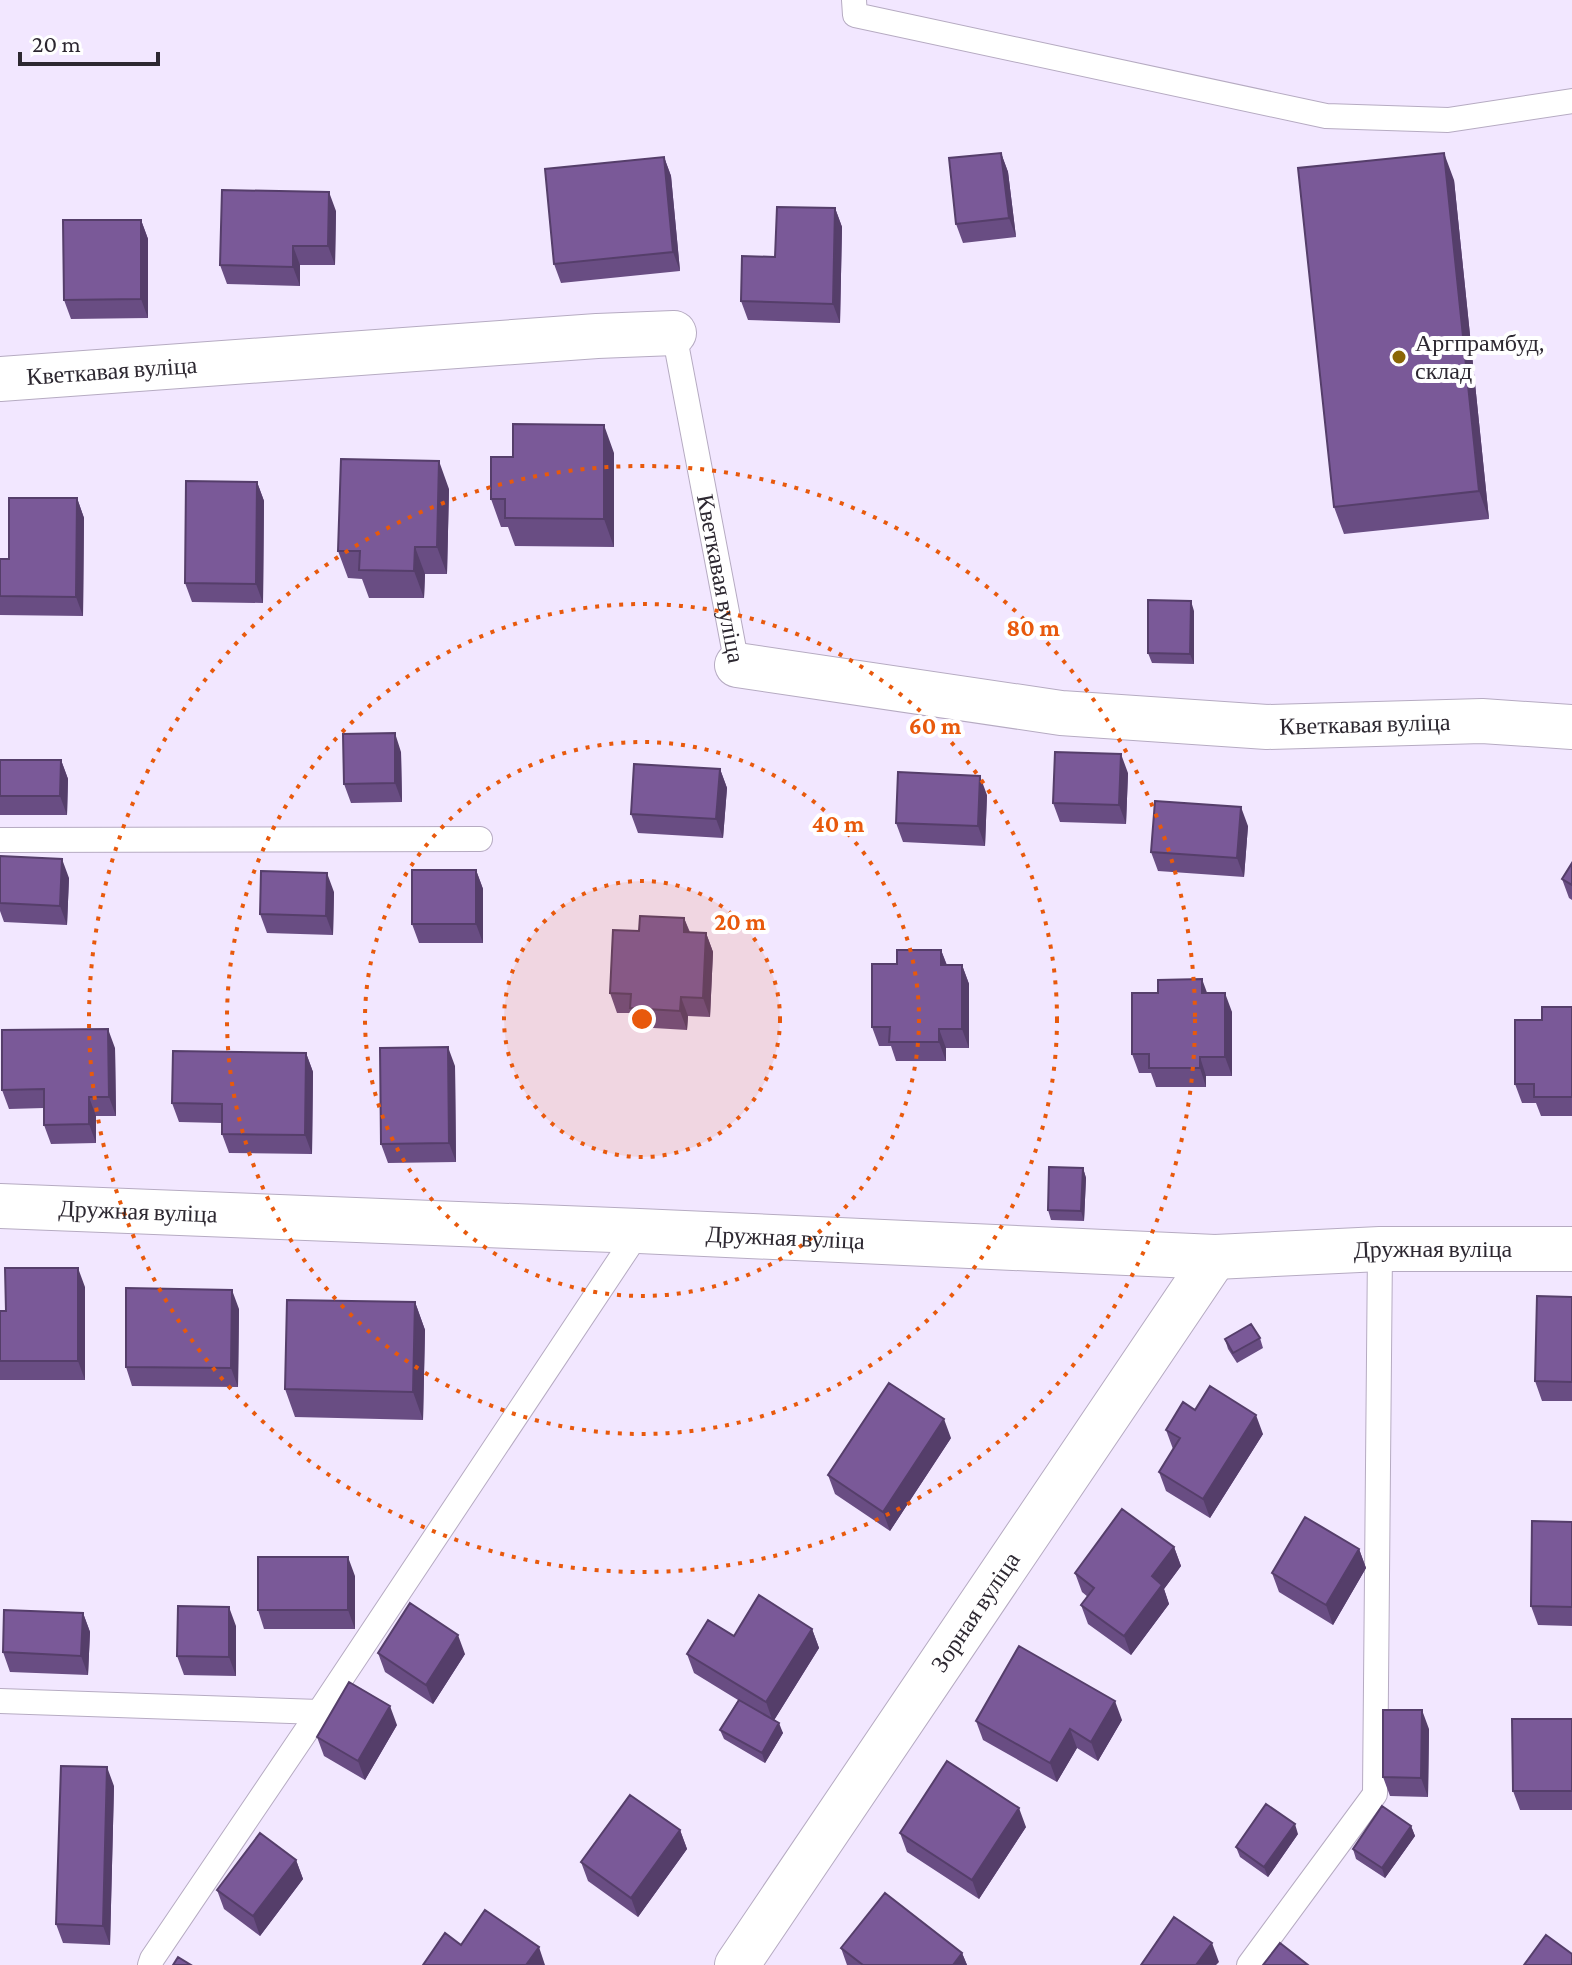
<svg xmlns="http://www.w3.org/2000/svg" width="1572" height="1965" font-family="'Crimson Pro',serif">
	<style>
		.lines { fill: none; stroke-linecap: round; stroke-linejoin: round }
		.lane-casing { stroke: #b6abc2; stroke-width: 26 }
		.street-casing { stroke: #b6abc2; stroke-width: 46 }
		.lane { stroke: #fff; stroke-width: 24 }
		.street { stroke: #fff; stroke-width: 44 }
		.wall { fill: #694d83 }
		.shaded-wall { fill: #553e6a }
		.building { fill: #7a5998; stroke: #553e6a; stroke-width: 2 }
		.ring { fill: none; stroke: #e8590c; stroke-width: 4; stroke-dasharray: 4 8 }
		.poi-dot { fill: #8b6606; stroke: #fff; stroke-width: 3 }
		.labels { text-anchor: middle; stroke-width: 8; stroke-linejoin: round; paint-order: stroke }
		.poi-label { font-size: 24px; fill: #2d2831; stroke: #fff; text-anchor: start }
		.street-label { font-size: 24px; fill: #2d2831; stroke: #fff }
		.centre { fill: #e8590c; stroke: #fff; stroke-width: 4 }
		.ring-label { font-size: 24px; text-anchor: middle; font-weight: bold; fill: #e8590c; stroke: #fff; stroke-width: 8; stroke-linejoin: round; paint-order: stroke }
	</style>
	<rect width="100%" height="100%" fill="#f2e7ff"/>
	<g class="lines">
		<defs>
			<g id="lane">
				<path d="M854,0L855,15L1326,116L1448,120L1572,101"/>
				<path id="s1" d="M674,333L737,665"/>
				<path d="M0,840L480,839"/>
				<path d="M0,1701L319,1712"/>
				<path d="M150,1965L152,1959L319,1712L639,1231"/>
				<path d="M1249,1965L1375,1794L1380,1249"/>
			</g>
			<g id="street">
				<path id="s2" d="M0,379L597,336L674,333"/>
				<path id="s3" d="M737,665L1061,713L1267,727L1482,721L1572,727"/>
				<path id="s4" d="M0,1206L639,1231L1215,1257L1380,1249H1572"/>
				<path id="s5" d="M737,1965L1215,1257"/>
			</g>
		</defs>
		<use href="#lane" class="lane-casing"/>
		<use href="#street" class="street-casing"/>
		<use href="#lane" class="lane"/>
		<use href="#street" class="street"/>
	</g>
	<path class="wall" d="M1001,153L1008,172L1016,237L963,243L956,224Z
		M664,157L671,176L680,271L561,283L554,264Z
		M1454,180L1489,519L1344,534L1334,507Z
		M835,208L842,227L840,323L748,320L741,301L775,257Z
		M336,211L335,265H300V286L227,284L220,265Z
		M141,220L148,239V318L71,319L64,300Z
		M614,453V547L515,546L508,527H501L491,499L513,457Z
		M257,482L264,501L263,603L192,602L185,583Z
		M449,489L447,574H425L424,598H369L362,579L348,578L338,551Z
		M77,498L84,518L83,616L0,615V559H9Z
		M1194,611V664L1152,663L1148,653Z
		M401,752L402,802L351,803L344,784Z
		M0,760H61L68,779L67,815H0Z
		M720,769L727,788L723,838L638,833L631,814Z
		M1128,773L1126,824L1060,822L1053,803Z
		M987,795L985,846L903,842L896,823Z
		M1248,826L1244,877L1158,871L1151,852Z
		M0,856L69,878L67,925L4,922L0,911Z
		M1572,863V900L1569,898L1562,879Z
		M476,870L483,889V943H419L412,924Z
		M334,892L333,935L267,933L260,914Z
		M684,918L690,932L706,933L713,952L710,1017L688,1016L687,1030L637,1027L632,1013H617L610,993L639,931Z
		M941,950L947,965H962L969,984V1048H946V1061H896L891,1046H879L872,1027L897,964Z
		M1158,993H1207L1232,1012V1076H1206V1087H1156L1151,1073H1139L1132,1054Z
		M1572,1007V1116H1541L1536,1103H1522L1515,1084L1542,1020Z
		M115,1048L116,1116H96V1143L51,1144L44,1125V1108L9,1109L2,1090Z
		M306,1053L313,1072L312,1154L229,1153L222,1134V1123L179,1122L172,1103Z
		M455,1066L456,1162L388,1163L381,1144Z
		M1083,1168L1086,1178L1084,1221L1051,1220L1048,1210Z
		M85,1287V1380H0V1311H6Z
		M1572,1297V1401H1542L1535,1381Z
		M415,1302L425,1330L423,1420L295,1417L285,1389Z
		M239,1309L238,1387L132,1386L126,1367Z
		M1260,1338L1263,1348L1237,1363L1228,1349L1225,1339Z
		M1195,1410L1263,1434L1210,1518L1166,1491L1159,1472L1173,1449L1166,1430Z
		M951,1438L890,1531L835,1494L828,1475Z
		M1572,1522V1626L1538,1625L1531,1606Z
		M1174,1547L1181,1566L1164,1589L1169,1604L1131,1655L1088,1624L1081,1605L1088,1597L1082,1592L1075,1573Z
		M1359,1549L1366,1568L1333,1625L1279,1592L1272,1573Z
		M355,1576V1629H264L258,1610Z
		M83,1613L90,1632L88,1675L10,1672L3,1652Z
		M236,1626V1676L184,1675L177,1656Z
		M812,1629L819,1648L774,1720L783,1733L765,1763L724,1739L720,1730L738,1700L694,1673L687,1654L734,1636Z
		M378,1653L465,1654L433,1704L385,1672Z
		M1572,1719V1810H1520L1513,1791Z
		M1122,1720L1098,1761L1077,1748L1057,1782L983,1740L976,1721Z
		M397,1725L365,1780L324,1756L317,1737Z
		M1429,1729L1428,1797L1390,1796L1383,1777Z
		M114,1786L110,1945L63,1943L56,1924Z
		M1411,1826L1415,1836L1385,1878L1356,1859L1353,1849Z
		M1026,1827L979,1899L907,1852L900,1833Z
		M680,1830L687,1849L638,1917L588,1881L581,1862Z
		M1298,1834L1268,1877L1240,1857L1236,1847Z
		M296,1860L303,1879L260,1936L224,1909L217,1890Z
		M841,1948L962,1953L967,1965H847Z"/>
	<path class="shaded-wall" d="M1001,153L1008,172L1016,237L1009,218Z
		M1444,153L1454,180L1489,519L1479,491Z
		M664,157L671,176L680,271L673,252Z
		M329,192L336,211L335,265L328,246Z
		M835,208L842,227L840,323L833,304Z
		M141,220L148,239V318L141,299Z
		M293,246L300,265V286L293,267Z
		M604,425L614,453V547L604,519Z
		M439,461L449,489L447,574L437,547Z
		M257,482L264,501L263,603L256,584Z
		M77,498L84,518L83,616L76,597Z
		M415,547L425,574L424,598L414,571Z
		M1191,601L1194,611V664L1190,654Z
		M395,733L401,752L402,802L395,783Z
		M1121,754L1128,773L1126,824L1119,805Z
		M61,760L68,779L67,815L60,796Z
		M720,769L727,788L723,838L716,819Z
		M980,776L987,795L985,846L978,826Z
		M1241,807L1248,826L1244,877L1237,858Z
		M62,859L69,878L67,925L60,906Z
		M476,870L483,889V943L476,924Z
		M327,873L334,892L333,935L326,916Z
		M684,918L691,937L684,932Z
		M706,933L713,952L710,1017L703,998Z
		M941,950L948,969L941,965Z
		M962,965L969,984V1048L962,1029Z
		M1202,979L1209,998L1202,993Z
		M1225,993L1232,1012V1076L1225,1057Z
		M681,997L688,1016L687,1030L680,1011Z
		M108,1029L115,1048L116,1116L109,1097Z
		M939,1029L946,1048V1061L939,1042Z
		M448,1047L455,1066L456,1162L449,1143Z
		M306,1053L313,1072L312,1154L305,1135Z
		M1200,1057L1206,1076V1087L1200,1068Z
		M89,1097L96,1116V1143L89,1124Z
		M1083,1168L1086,1178L1084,1221L1081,1211Z
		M78,1268L85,1287V1380L78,1361Z
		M232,1290L239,1309L238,1387L231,1368Z
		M415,1302L425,1330L423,1420L413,1392Z
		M1256,1415L1263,1434L1210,1518L1203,1499Z
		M944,1419L951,1438L890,1531L883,1512Z
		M1174,1547L1181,1566L1164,1589L1169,1604L1131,1655L1124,1636L1152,1576Z
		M1359,1549L1366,1568L1333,1625L1326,1605Z
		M348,1557L355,1576V1629L348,1610Z
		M229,1607L236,1626V1676L229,1657Z
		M83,1613L90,1632L88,1675L81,1656Z
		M812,1629L819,1648L773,1722L766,1702Z
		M458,1635L465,1654L433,1704L426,1685Z
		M1115,1701L1122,1720L1098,1761L1091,1742Z
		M390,1706L397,1725L365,1780L358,1761Z
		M1422,1710L1429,1729L1428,1797L1421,1778Z
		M779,1723L783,1733L765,1763L762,1753Z
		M1070,1729L1077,1748L1057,1782L1050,1763Z
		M107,1767L114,1786L110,1945L103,1926Z
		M1019,1808L1026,1827L979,1899L972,1880Z
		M1295,1824L1298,1834L1268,1877L1264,1867Z
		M1411,1826L1415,1836L1385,1878L1382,1868Z
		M680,1830L687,1849L638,1917L631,1898Z
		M296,1860L303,1879L260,1936L253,1916Z
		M1212,1943L1219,1962L1216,1965H1196Z
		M539,1947L545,1965H526Z
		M962,1953L967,1965H953Z"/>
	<path class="building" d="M1001,153L1009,218L956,224L949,158Z
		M1444,153L1479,491L1334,507L1298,168Z
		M664,157L673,252L554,264L545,169Z
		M222,190L329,192L328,246H293V267L220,265Z
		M777,207L835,208L833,304L741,301L742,256L775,257Z
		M63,220H141V299L64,300Z
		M513,424L604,425V519L505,518V499H491V457H513Z
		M341,459L439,461L437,547H415L414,571L359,570L360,551H338Z
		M186,481L257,482L256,584L185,583Z
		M9,498H77L76,597L0,596V559H9Z
		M1148,600L1191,601L1190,654L1148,653Z
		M395,733V783L344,784L343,734Z
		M1055,752L1121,754L1119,805L1053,803Z
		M0,760H61L60,796H0Z
		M634,764L720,769L716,819L631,814Z
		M898,772L980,776L978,826L896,823Z
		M1155,801L1241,807L1237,858L1151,852Z
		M0,856L62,859L60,906L0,903Z
		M1572,863V885L1562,879Z
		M412,870H476V924H412Z
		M261,871L327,873L326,916L260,914Z
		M640,916L684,918V932L706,933L703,998L681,997L680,1011L630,1008L631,994L610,993L613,930L639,931Z
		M897,950H941V965H962V1029H939V1042H889L890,1027H872V964H897Z
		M1202,979V993H1225V1057H1200V1068H1149V1054H1132V993H1158V980Z
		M1542,1007H1572V1097H1534V1084H1515V1020H1542Z
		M108,1029L109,1097H89V1124L44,1125V1089L2,1090V1030Z
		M448,1047L449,1143L381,1144L380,1048Z
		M173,1051L306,1053L305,1135L222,1134V1104L172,1103Z
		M1049,1167L1083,1168L1081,1211L1048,1210Z
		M5,1268H78V1361H0V1311H6Z
		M126,1288L232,1290L231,1368L126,1367Z
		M1537,1296L1572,1297V1382L1535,1381Z
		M287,1300L415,1302L413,1392L285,1389Z
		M1251,1324L1260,1338L1233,1353L1225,1339Z
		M889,1383L944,1419L883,1512L828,1475Z
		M1210,1386L1256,1415L1203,1499L1159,1472L1180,1438L1166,1430L1183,1402L1195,1410Z
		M1122,1509L1174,1547L1152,1576L1162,1585L1124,1636L1081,1605L1094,1588L1075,1573Z
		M1305,1517L1359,1549L1326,1605L1272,1573Z
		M1532,1521L1572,1522V1607L1531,1606Z
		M258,1557H348V1610H258Z
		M759,1595L812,1629L766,1702L687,1654L708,1620L734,1636Z
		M410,1603L458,1635L426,1685L378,1653Z
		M178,1606L229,1607V1657L177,1656Z
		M4,1610L83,1613L81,1656L3,1652Z
		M1019,1646L1115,1701L1091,1742L1070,1729L1050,1763L976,1721Z
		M349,1682L390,1706L358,1761L317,1737Z
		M739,1700L779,1723L762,1753L720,1730Z
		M1383,1710H1422L1421,1778L1383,1777Z
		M1512,1719H1572V1791H1513Z
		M947,1761L1019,1808L972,1880L900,1833Z
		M61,1766L107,1767L103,1926L56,1924Z
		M630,1795L680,1830L631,1898L581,1862Z
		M1266,1804L1295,1824L1264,1867L1236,1847Z
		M1382,1806L1411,1826L1382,1868L1353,1849Z
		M260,1833L296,1860L253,1916L217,1890Z
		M885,1893L962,1953L953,1965H863L841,1948Z
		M485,1910L539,1947L526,1965H423L445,1933L461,1945Z
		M1174,1917L1212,1943L1196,1965H1141Z
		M1546,1935L1572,1954V1965H1524Z
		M1280,1943L1308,1965H1263Z
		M178,1957L191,1965H173Z"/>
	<circle cx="642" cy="1019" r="138" fill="#e8590c" fill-opacity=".12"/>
	<g class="ring">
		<circle cx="642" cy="1019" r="138"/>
		<circle cx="642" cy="1019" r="277"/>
		<circle cx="642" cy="1019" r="415"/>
		<circle cx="642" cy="1019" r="553"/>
	</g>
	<circle class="poi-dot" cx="1399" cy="357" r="8"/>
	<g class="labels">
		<g class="poi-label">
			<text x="1415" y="351">Аргпрамбуд,<tspan x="1415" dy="28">склад</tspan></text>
		</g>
		<g class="street-label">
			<text dy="8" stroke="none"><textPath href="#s2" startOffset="112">Кветкавая вуліца</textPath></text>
			<text dy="8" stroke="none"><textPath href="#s1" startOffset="250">Кветкавая вуліца</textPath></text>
			<text dy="8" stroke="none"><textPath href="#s3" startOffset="632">Кветкавая вуліца</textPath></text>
			<text dy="8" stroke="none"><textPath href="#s4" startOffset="138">Дружная вуліца</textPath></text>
			<text dy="8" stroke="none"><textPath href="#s4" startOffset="786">Дружная вуліца</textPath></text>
			<text dy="8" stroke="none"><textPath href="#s4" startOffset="1434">Дружная вуліца</textPath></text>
			<text dy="8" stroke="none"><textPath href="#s5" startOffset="426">Зорная вуліца</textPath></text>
		</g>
	</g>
	<circle cx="642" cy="1019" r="12" class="centre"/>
	<g class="ring-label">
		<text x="1033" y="636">80 m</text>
		<text x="935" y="734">60 m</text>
		<text x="838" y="832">40 m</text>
		<text x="740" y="930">20 m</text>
	</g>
	<path d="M20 52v12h138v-12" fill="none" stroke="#2d2831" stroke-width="4"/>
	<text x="32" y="52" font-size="24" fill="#2d2831" stroke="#ffffff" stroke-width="6" paint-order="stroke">20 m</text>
</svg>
